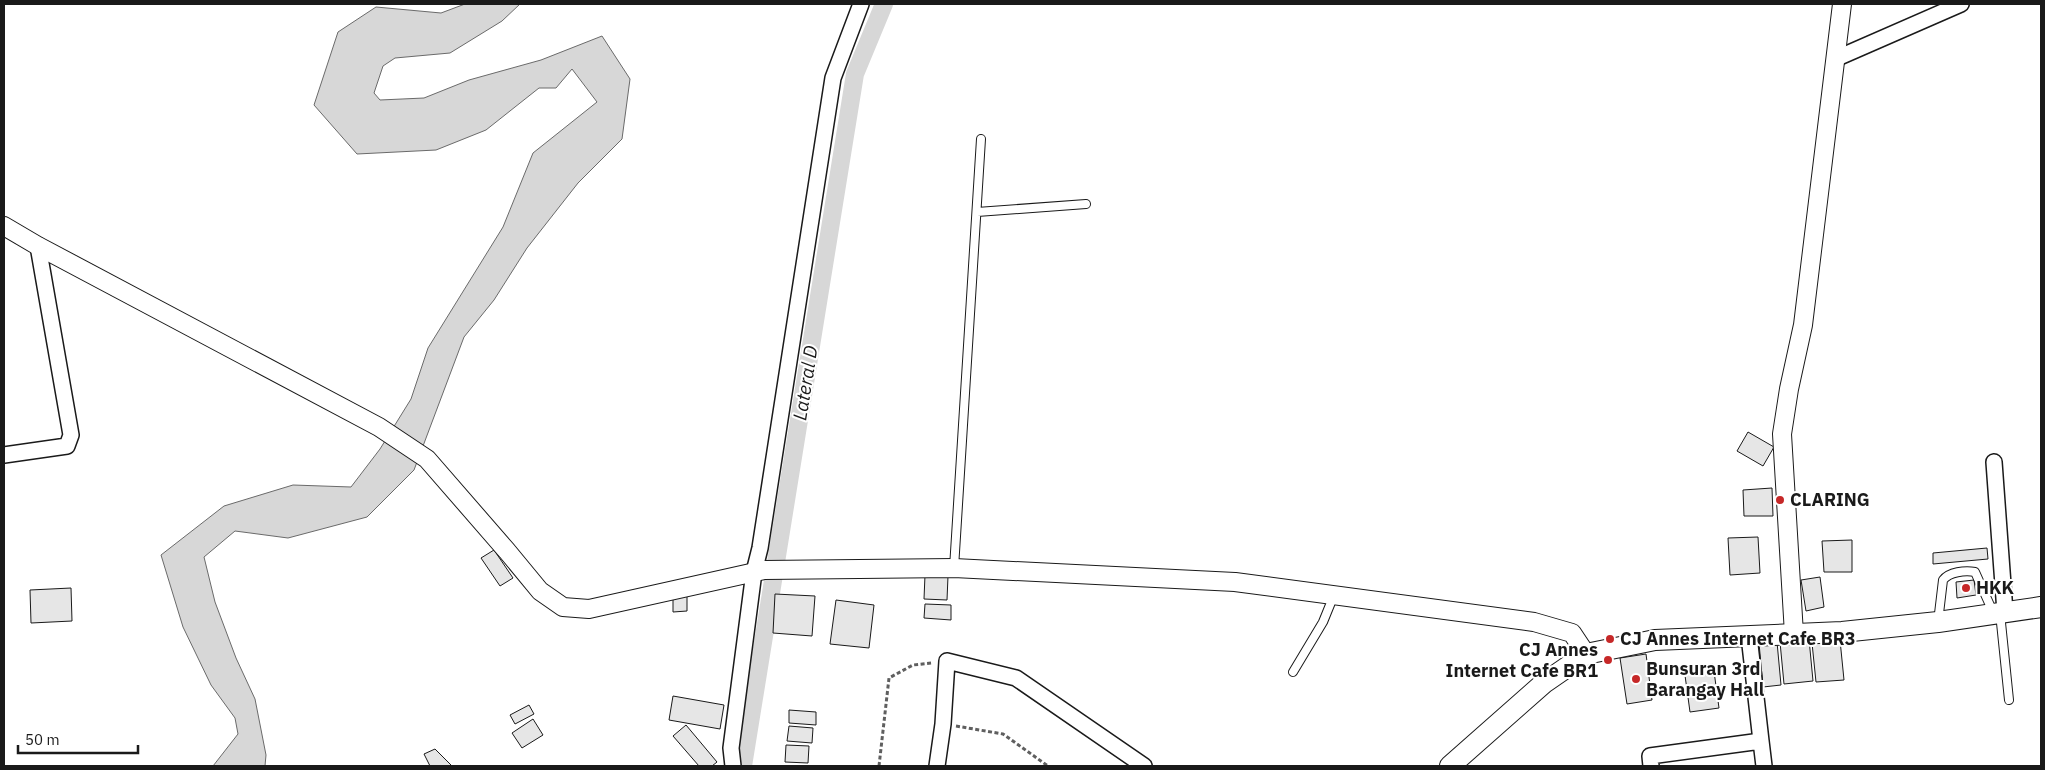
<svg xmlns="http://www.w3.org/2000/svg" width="2045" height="770" font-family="'IBM Plex Sans',sans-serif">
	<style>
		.water { fill: #d7d7d7; stroke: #6a6a6a }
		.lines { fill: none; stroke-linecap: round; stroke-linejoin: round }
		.canal { stroke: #d7d7d7; stroke-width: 18 }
		.building { fill: #e6e6e6; stroke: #1a1a1a }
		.service-casing { stroke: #1a1a1a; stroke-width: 10 }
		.minor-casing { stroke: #1a1a1a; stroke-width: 18 }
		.tertiary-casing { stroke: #1a1a1a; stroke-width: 20 }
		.secondary-casing { stroke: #1a1a1a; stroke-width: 22 }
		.path { stroke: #5f5f5f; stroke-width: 3; stroke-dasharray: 4 2.5; stroke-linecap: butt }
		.service { stroke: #fff; stroke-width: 8 }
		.minor { stroke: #fff; stroke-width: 15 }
		.tertiary { stroke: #fff; stroke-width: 18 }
		.secondary { stroke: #fff; stroke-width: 20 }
		.poi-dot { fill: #c62828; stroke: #fff; stroke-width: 2 }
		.labels { text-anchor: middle; stroke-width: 4; stroke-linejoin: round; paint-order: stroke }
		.poi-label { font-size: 18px; font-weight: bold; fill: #1a1a1a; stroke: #fff; text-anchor: start }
		.water-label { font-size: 19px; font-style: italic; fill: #1a1a1a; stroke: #fff }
	</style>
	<rect width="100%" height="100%" fill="#fff"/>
	<path class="water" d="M465,4H520L502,21L450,53L395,58L383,66L374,93L380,100L424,98L469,80L541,60L602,36L630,79L622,139L578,183L527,248L494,300L464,337L414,470L367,517L288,538L235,531L204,557L215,602L236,658L255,699L266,755L265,766H213L238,734L235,718L211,685L183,627L161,555L224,506L293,485L351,487L380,449L411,399L428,348L503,227L533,153L597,102L572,69L556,88H539L486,130L436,150L357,154L314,105L338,32L376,7L441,13Z"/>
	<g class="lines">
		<path class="canal" d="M743,766L855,74L884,4"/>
	</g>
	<path class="building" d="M1748,432L1774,447L1763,466L1737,451Z
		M1772,488L1773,516H1744L1743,490Z
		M1758,537L1760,573L1730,575L1728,538Z
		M1852,540V572H1824L1822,541Z
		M1987,548L1988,559L1933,564V553Z
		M494,550L513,578L500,586L481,558Z
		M925,575L948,576L947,600L924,599Z
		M1820,577L1824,607L1806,611L1801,580Z
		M1974,580L1976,595L1957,598L1956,582Z
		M71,588L72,621L31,623L30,590Z
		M687,592V611L673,612V593Z
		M775,594L815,596L812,636L773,633Z
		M836,600L874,605L869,648L830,644Z
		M925,604L951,605V620L924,618Z
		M1809,639L1813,681L1784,684L1780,642Z
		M1840,640L1844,680L1816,682L1812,643Z
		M1777,642L1781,685L1763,687L1759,643Z
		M1646,654L1652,700L1627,704L1620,658Z
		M1713,664L1719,708L1690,712L1684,668Z
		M673,696L724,705L720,729L669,720Z
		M529,705L534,714L515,724L510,715Z
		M789,710L816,712V725L789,723Z
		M533,719L543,735L522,748L512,733Z
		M686,725L717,762L712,766H699L673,736Z
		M789,726L813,728L812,743L787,741Z
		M786,745L809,746L808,763L785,762Z
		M435,749L452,766H430L424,754Z"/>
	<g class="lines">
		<defs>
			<path id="service" d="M977,212L1086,204
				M954,568L981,139
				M2000,613L2009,700
				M1938,622L1943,580C1949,572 1965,570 1975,572L1993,612
				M1293,672L1323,622L1334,595"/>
			<path id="minor" d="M1835,59L1961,4
				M4,455L67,446L71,435L38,246
				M1994,462L2005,612
				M1749,636L1761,741
				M733,766L731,748L754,572L760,548L833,78L861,4
				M937,766L943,724L947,661L1016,678L1144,766
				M1651,766L1650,756L1761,741L1764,766"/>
			<path id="tertiary" d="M4,226L38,246L379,427L427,459L507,551L540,591L563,607L589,609L764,570L954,568L1235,582L1534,622L1572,633L1586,654
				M1794,634L1782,434L1789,389L1803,325L1842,4"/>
			<path id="secondary" d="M1450,766L1544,683L1586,654L1655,640L1842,632L1938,622L2041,607"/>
		</defs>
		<use href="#service" class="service-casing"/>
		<use href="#minor" class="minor-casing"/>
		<use href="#tertiary" class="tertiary-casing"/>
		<use href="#secondary" class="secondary-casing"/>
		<path class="path" d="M956,726L1003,734L1048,766
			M879,766L889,678L913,665L932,663"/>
		<use href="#service" class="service"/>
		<use href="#minor" class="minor"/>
		<use href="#tertiary" class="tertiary"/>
		<use href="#secondary" class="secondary"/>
	</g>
	<g class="poi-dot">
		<circle cx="1780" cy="500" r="5"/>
		<circle cx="1966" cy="588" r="5"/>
		<circle cx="1610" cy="639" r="5"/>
		<circle cx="1608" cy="660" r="5"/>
		<circle cx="1636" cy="679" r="5"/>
	</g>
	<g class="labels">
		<g class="poi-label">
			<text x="1790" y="506">CLARING</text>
			<text x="1976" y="594">HKK</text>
			<text x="1620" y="645">CJ Annes Internet Cafe BR3</text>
			<text x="1598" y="656" text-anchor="end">CJ Annes<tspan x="1598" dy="21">Internet Cafe BR1</tspan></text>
			<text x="1646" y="675">Bunsuran 3rd<tspan x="1646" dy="21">Barangay Hall</tspan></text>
		</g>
		<g class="water-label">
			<text transform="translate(805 383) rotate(-81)" y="7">Lateral D</text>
		</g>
	</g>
	<rect width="2045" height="770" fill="none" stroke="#1a1a1a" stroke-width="10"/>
	<path d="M18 745v8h120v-8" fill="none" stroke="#1a1a1a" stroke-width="2.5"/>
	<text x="25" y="745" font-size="15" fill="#1a1a1a" stroke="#ffffff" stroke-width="4" paint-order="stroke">50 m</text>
</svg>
